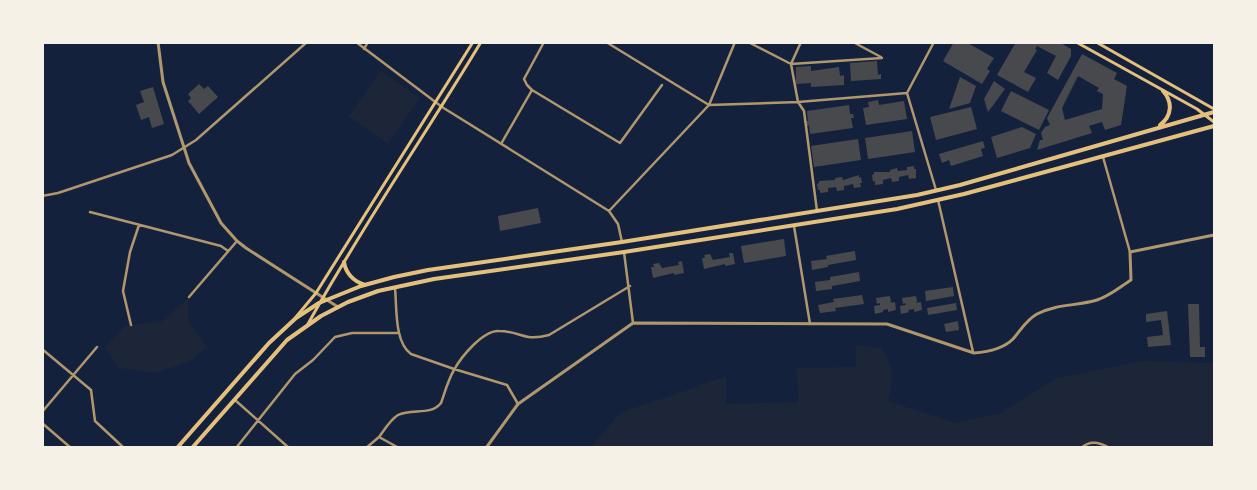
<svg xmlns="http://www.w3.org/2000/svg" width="1257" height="490" font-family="'Public Sans',sans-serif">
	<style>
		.green { fill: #1d2539 }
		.building { fill: #48494c; fill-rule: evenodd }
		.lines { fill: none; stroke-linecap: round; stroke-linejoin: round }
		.minor { stroke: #b1986c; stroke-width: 2.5 }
		.tertiary { stroke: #b1986c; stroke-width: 3 }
		.secondary { stroke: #e5c07b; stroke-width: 3 }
		.primary { stroke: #e5c07b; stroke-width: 4 }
	</style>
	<rect width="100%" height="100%" fill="#14213d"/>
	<path class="green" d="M381,71L420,98L388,144L349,116Z
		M189,297L188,321L207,347L188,362L156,373L119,368L105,347L125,326L163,321Z
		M856,346H866L881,348C894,365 893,381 888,401L955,423L1000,413L1057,378L1141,361L1214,363V447L590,448L620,413L700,386V384L726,377V404L798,402L797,368L856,367Z"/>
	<path class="building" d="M954,42H966L994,58L987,69L990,71L982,84L943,61Z
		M1016,42H1059L1071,49V56L1058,80L1047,73L1056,56L1037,46L1035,49L1037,50L1024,72L1036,78L1028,92L997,75Z
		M1082,54L1117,73L1114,79L1127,86L1121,125L1105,130L1102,122L1089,126L1092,133L1037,150L1040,140H1043L1041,133L1045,127L1050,125L1047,118ZM1078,76L1099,88L1097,91L1103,94L1102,109L1065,120L1062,108Z
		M877,61L878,75L881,74V79L851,81L850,63Z
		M811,66V71L839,67L840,76L844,75V85L811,87V83L796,84V67Z
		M960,77L976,86L970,103L949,109Z
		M994,81L1005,89L988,112L984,99Z
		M199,84L204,89L208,86L218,97L199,114L188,101L191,98L188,94Z
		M153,87L164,124L152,128L149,117L141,120L136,105L144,102L140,91Z
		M1011,91L1049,110L1039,130L1001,111Z
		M878,100L879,105L904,101L907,119L866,125L863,108L869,107L868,102Z
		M849,105L850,114H853L854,118H851L853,128L810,134L809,125L807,126L806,121H808L807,111Z
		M971,107L977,129L936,140L930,117Z
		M1022,127L1036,134L1030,148L997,158L991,137Z
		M912,131L915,152L868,159L865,138Z
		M858,139L861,160L814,167L811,146Z
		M983,141L985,148L981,149L983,156L951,166L949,160L942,163L939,154Z
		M914,166V169H916V178L909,179L908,175L899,177V181L892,182L891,178L883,180V184L875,185V181L873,182L872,175L874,174V172H890V170L897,168L898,171L907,170V167Z
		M859,175V178L861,177L862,183H860L861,187L854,188L853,184L844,186V190L837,191L836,187L828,188V192L820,193V190H818L817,184L819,183V181L835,180V178L842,177L843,180Z
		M538,208L541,223L500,231L498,216Z
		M784,239L786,256L744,263L741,246Z
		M855,251L856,260L828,265V267L812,270L811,261L827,259L826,256Z
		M729,253H733L735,264L725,266V264L704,269L702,258H705L704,255L710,254L713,260L730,257Z
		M682,261L684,273L674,275V273L653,278L651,267H654L653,264L659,263L662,268L679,265L678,262Z
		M859,272L860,281L832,286V289L816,291L815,282L830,280V277Z
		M953,287L954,296L926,301L925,291Z
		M862,295L864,304L835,308L836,311L820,313L818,305L834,302L833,299Z
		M890,296L891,302L890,303L895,302L896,310L888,312V309L883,310V312L875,314L874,306L880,305V303L877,304L876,298Z
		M916,296L917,301L916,303L921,302L922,310L914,312V309L908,310L909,312L901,314L900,306L906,305L905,303L903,304L902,298Z
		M956,303L957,310L928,315L927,308Z
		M1188,304H1199L1200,347H1205V357H1190Z
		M1167,311L1171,345L1148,347L1147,337L1163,335L1161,320L1146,322V314Z
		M958,321L959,330L946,332L944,324Z"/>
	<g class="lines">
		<path class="minor" d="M356,42L442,107L609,211
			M606,42L709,105L798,102L907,93
			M748,42L791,64L882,58
			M801,42L791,64L798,102L804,111L817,211
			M853,42L881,57
			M934,42L907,93L936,190
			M364,49L368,42
			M532,90L620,143L662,85
			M501,144L532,90L527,85L524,79L544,42
			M1103,157L1130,252
			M42,196L58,193L172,155L196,140L307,42
			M938,200L973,352
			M90,212L221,246L228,251
			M794,226L810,324
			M622,242L618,224L609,211L709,105L735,42
			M624,252L633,323
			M395,288C397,307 394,342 411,354L454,369L507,385L518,404
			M189,297L237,241
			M131,325L123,291L130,252L139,225
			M42,349L91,390L95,421L124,448
			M235,400L289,448
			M42,412L97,347
			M42,423L71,448
			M379,437C385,429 390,420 398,415C412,408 431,416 441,403C445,392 448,380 454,370C461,357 483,330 499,331C521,331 523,342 549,335L630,286
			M236,448L295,374L313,360L335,337L352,333H399
			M366,448L379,437L399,448
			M1081,448C1091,439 1100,443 1110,448"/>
		<path class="tertiary" d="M158,42L163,82L189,163L221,223L237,241L246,248L338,307
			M486,448L518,404L633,323L887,324L974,353C987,352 1003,349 1013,339C1021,330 1026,320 1037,314C1056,304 1077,306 1097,300C1110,296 1120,287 1131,280L1130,252L1214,235"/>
		<path class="secondary" d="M1076,42L1197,109L1214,122
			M1096,42L1214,109
			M296,317L316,293L473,42
			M308,324C361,228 424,137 481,42"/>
		<path class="primary" d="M1160,125C1172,116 1173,102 1163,91
			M344,262C346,274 353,281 365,285
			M177,448L269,343L296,318L319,303L361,286L394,277L428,270L622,242L917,195L960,185L1214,112
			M192,448L287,340L321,316L348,302L378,291L434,279L624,252L897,209L964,194L1214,126"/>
	</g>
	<rect width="1257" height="490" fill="none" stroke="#f6f1e7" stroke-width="88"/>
</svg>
